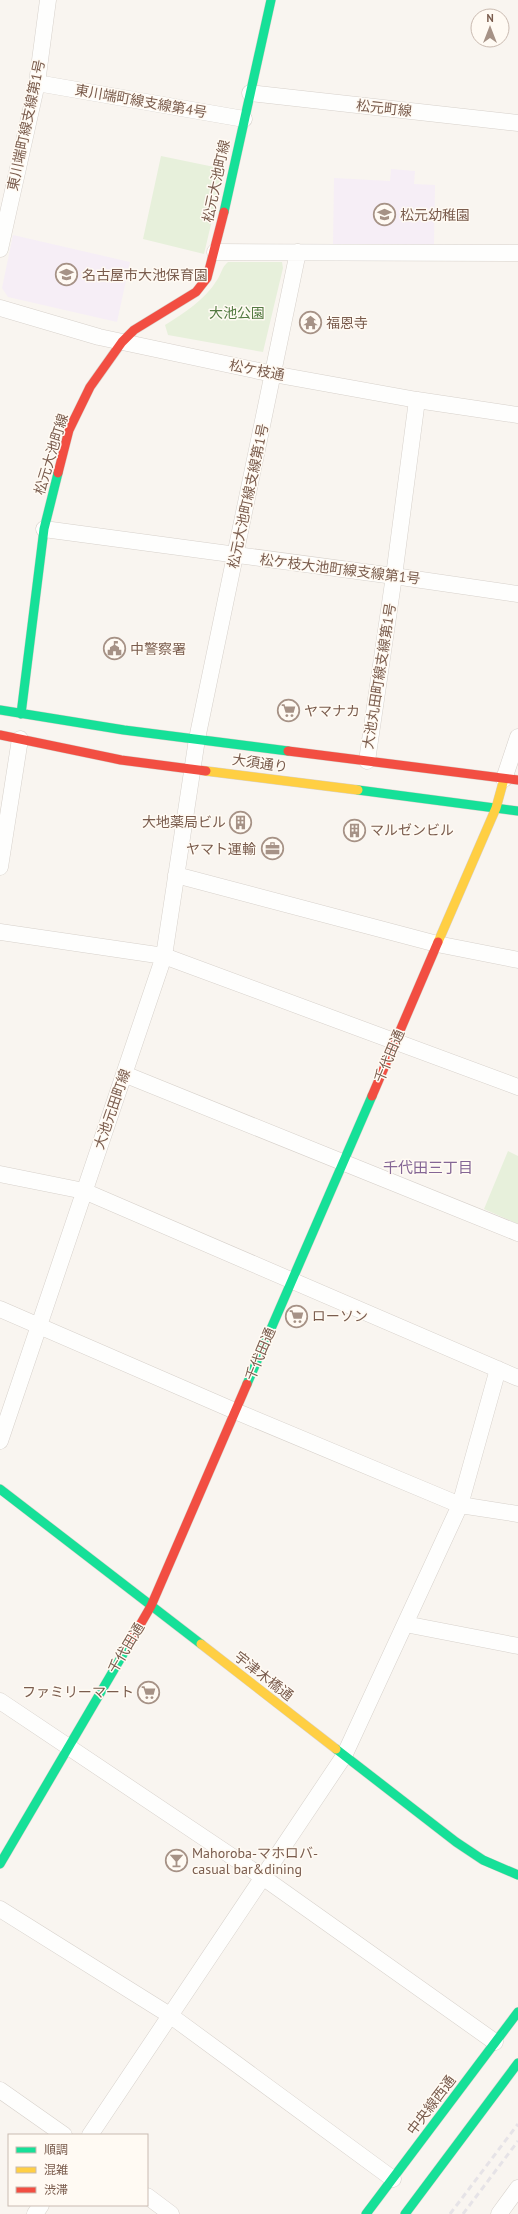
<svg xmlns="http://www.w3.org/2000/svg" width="518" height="2214" font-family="'PT Sans','Noto Sans JP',sans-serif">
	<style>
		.education { fill: #f6eef6 }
		.green { fill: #e7f0db }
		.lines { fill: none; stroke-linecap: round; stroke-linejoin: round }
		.street-casing { stroke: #d7d1cb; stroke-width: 17 }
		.fast-casing { stroke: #d9d2cb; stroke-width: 10 }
		.slow-casing { stroke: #d9d2cb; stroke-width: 10 }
		.jam-casing { stroke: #d9d2cb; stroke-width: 10 }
		.street { stroke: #fefefd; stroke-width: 16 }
		.fast { stroke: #16e098; stroke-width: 9 }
		.slow { stroke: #ffcf43; stroke-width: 9 }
		.jam { stroke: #f24e42; stroke-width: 9 }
		.rail { stroke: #e6e3e7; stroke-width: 3; stroke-dasharray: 6 4; stroke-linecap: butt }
		.labels { text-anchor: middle; stroke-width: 3; stroke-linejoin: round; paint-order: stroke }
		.street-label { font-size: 14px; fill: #7a5c4d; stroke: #fffaf3 }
		.poi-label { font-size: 14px; fill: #7a5c4d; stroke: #fffaf3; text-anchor: start }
		.park-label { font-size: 14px; fill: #537a41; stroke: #fffaf3 }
		.neighbourhood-label { font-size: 15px; fill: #846695; stroke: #fffaf3 }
	</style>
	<rect width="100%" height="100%" fill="#f9f5f0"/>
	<path class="education" d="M391,169L415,171L414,184L435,185L434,245L333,244L334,178L390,181Z
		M13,235L130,262L117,322L8,297L2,288Z"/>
	<path class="green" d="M161,156L224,169L204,254L143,239Z
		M228,262H282L283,268L263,352L168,335L165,325C184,313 205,300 217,280C222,273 221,268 228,262Z
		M508,1151L518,1156V1224L484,1209Z"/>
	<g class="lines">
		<defs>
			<path id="street" d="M37,83L244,119
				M250,93L518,123
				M0,249L37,83L48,0
				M215,252L518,253
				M0,308L99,337L273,374L417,400L518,415
				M44,529L394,576L518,594
				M367,761L394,576L417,400
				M504,779L518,737
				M0,867L20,739
				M176,875L437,944L518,960
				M0,932L164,956L518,1087
				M124,1074L518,1233
				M0,1174L84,1191L518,1378
				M0,1309L235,1411L460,1505L518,1514
				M0,1441L164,956L197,739L298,252
				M405,1624L518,1646
				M0,1701L264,1878L495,2042
				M0,1909L171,2016L393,2179
				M0,2090L64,2135
				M90,2135L344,1756L460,1505L498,1369
				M147,2196L171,2214
				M35,2214L41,2205
				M499,2214L518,2188"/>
			<path id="fast" d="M224,212L271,0
				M0,710L124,730L288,751
				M21,714L44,529L58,473
				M358,790L518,811
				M247,1384L372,1096
				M0,1489L201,1644
				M336,1749L456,1842L483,1860L518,1875
				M0,1864L129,1644
				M366,2214L518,2012
				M405,2214L518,2063"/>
			<path id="slow" d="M206,771L358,790
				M438,942L496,808L504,779
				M201,1644L336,1749"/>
			<path id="jam" d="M58,473L69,430L90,387L122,342L134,330L196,292L207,278L224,212
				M0,735L121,760L206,771
				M288,751L518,780
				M372,1096L438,942
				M129,1644L151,1606L247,1384"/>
		</defs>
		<use href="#street" class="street-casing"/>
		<use href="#fast" class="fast-casing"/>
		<use href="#slow" class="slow-casing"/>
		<use href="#jam" class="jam-casing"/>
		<use href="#street" class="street"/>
		<use href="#fast" class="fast"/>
		<use href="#slow" class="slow"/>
		<use href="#jam" class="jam"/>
		<path class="rail" d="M450,2214L518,2124
			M463,2214L518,2141"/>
	</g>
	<defs>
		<symbol id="school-ring" viewBox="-11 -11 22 22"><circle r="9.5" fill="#fffaf3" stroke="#a69286" stroke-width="1.5"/><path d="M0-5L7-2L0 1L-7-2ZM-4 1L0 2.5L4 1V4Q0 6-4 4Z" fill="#a69286"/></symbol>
		<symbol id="temple-ring" viewBox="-11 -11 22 22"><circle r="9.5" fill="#fffaf3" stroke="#a69286" stroke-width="1.5"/><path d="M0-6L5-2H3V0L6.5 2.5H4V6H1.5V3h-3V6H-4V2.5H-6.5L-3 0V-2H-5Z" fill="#a69286"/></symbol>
		<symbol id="civic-ring" viewBox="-11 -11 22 22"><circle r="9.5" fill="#fffaf3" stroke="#a69286" stroke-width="1.5"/><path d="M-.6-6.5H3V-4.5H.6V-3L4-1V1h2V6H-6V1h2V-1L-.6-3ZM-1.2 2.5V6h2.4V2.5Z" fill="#a69286"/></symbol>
		<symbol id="supermarket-ring" viewBox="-11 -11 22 22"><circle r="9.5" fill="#fffaf3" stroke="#a69286" stroke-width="1.5"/><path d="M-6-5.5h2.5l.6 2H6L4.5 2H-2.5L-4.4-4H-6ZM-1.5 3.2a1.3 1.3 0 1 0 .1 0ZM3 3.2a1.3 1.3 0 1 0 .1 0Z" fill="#a69286"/></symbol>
		<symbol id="building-ring" viewBox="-11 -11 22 22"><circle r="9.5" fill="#fffaf3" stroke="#a69286" stroke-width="1.5"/><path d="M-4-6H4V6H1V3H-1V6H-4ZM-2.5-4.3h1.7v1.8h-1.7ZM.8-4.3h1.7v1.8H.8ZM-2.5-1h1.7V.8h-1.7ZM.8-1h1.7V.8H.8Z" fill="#a69286"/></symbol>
		<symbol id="office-ring" viewBox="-11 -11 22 22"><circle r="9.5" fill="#fffaf3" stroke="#a69286" stroke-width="1.5"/><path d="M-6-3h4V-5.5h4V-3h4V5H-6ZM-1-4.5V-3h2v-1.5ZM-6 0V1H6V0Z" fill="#a69286"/></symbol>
		<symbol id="bar-ring" viewBox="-11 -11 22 22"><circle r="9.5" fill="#fffaf3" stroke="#a69286" stroke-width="1.5"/><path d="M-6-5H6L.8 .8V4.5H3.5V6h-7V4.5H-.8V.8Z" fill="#a69286"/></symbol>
	</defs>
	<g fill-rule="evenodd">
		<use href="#school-ring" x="372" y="202" width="25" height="25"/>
		<use href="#school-ring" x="54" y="262" width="25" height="25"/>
		<use href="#temple-ring" x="298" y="310" width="25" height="25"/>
		<use href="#civic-ring" x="102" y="636" width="25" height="25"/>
		<use href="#supermarket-ring" x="276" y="698" width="25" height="25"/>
		<use href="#building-ring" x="228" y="810" width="25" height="25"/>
		<use href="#building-ring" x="342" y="818" width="25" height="25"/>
		<use href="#office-ring" x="260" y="836" width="25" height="25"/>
		<use href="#supermarket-ring" x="284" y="1304" width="25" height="25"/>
		<use href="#supermarket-ring" x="136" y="1680" width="25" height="25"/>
		<use href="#bar-ring" x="164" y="1848" width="25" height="25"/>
	</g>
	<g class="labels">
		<g class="street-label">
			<text transform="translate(141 101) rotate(10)" y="5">東川端町線支線第4号</text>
			<text transform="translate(384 108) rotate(6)" y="5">松元町線</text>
			<text transform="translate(26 125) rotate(-78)" y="5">東川端町線支線第1号</text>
			<text transform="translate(216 181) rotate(-78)" y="5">松元大池町線</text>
			<text transform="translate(257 370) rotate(11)" y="5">松ケ枝通</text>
			<text transform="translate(51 454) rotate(-73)" y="5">松元大池町線</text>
			<text transform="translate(248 496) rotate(-78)" y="5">松元大池町線支線第1号</text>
			<text transform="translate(340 569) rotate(7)" y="5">松ケ枝大池町線支線第1号</text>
			<text transform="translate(379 676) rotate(-81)" y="5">大池丸田町線支線第1号</text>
			<text transform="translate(260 763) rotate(8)" y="5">大須通り</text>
			<text transform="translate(389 1056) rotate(-67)" y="5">千代田通</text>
			<text transform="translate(112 1109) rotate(-71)" y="5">大池元田町線</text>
			<text transform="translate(260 1354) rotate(-67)" y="5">千代田通</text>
			<text transform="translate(126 1648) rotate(-59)" y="5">千代田通</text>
			<text transform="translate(264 1676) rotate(38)" y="5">宇津木橋通</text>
			<text transform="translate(431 2105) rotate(-53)" y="5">中央線西通</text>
		</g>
		<g class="poi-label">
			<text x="400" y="220">松元幼稚園</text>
			<text x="82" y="280">名古屋市大池保育園</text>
			<text x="326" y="328">福恩寺</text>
			<text x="130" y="654">中警察署</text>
			<text x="304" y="716">ヤマナカ</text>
			<text x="226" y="827" text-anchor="end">大地薬局ビル</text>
			<text x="370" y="835">マルゼンビル</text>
			<text x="256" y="854" text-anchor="end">ヤマト運輸</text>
			<text x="312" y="1321">ローソン</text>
			<text x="134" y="1697" text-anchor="end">ファミリーマート</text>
			<text x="192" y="1858">Mahoroba-マホロバ-<tspan x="192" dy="16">casual bar&amp;dining</tspan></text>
		</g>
		<g class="park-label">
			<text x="237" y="318">大池公園</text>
		</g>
		<g class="neighbourhood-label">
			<text x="428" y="1173">千代田三丁目</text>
		</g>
	</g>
	<rect x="8" y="2134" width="140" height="72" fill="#fffaf3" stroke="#cabbb1"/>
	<rect x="16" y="2147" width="20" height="6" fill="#16e098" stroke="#cabbb1"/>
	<text x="44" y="2154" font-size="12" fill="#7a5c4d">順調</text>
	<rect x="16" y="2167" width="20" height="6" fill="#ffcf43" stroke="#cabbb1"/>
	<text x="44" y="2174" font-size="12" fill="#7a5c4d">混雑</text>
	<rect x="16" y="2187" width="20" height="6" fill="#f24e42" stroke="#cabbb1"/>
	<text x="44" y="2194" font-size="12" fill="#7a5c4d">渋滞</text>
	<g transform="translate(490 28)"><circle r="19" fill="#fffaf3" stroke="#cabbb1"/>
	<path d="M0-3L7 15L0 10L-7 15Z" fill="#a69286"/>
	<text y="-6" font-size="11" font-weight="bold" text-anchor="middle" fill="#7a5c4d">N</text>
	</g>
</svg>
